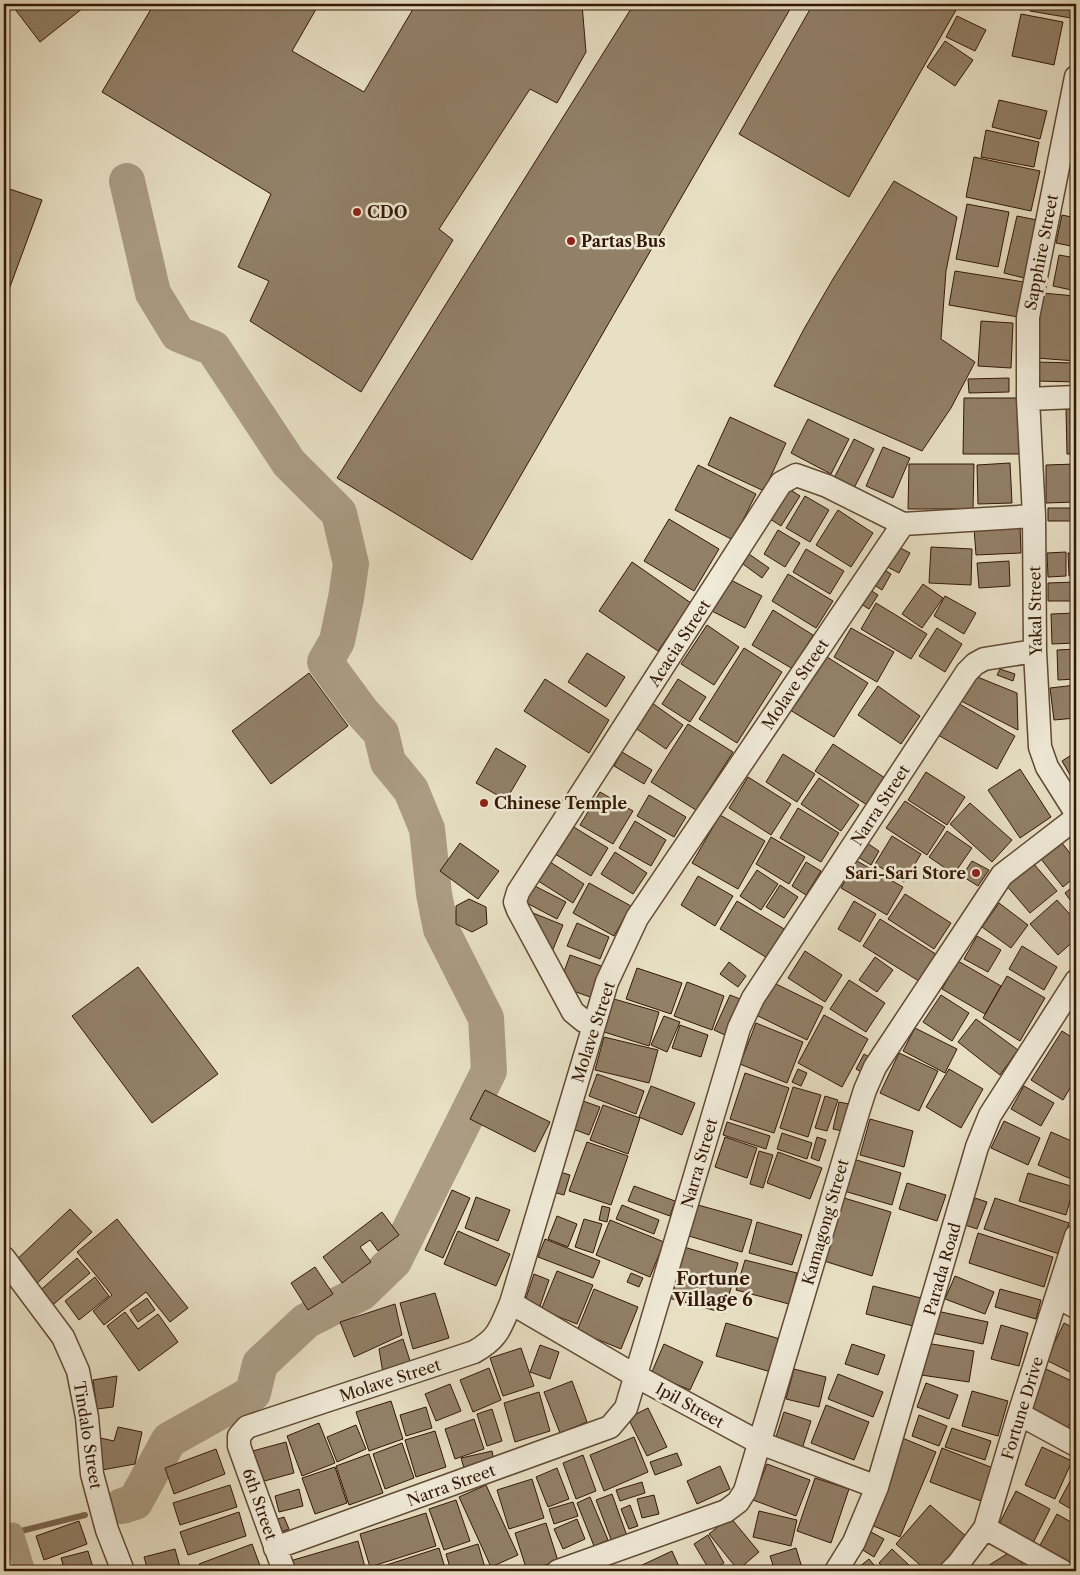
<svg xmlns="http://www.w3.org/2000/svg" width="1080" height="1575" font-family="'Libre Caslon Text',serif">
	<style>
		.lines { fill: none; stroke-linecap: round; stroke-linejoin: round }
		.stream { stroke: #7b6750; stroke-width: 6 }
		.canal { stroke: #ab9c83; stroke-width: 21 }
		.river { stroke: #ab9c83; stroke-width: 36 }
		.building { fill: #928068; stroke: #341704 }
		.minor-casing { stroke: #614934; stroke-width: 25 }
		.minor { stroke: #f0ebd9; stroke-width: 22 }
		.poi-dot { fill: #8f2418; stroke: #f0ebd9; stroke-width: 2 }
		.labels { text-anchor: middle; stroke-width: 5; stroke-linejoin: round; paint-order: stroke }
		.poi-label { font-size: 16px; font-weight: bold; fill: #341704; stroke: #f0ebd9; text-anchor: start }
		.street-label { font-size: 16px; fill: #341704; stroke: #f0ebd9 }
		.neighbourhood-label { font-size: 18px; font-weight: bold; fill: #341704; stroke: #f0ebd9 }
	</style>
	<rect width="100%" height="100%" fill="#e8e0c4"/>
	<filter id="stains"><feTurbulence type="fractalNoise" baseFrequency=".004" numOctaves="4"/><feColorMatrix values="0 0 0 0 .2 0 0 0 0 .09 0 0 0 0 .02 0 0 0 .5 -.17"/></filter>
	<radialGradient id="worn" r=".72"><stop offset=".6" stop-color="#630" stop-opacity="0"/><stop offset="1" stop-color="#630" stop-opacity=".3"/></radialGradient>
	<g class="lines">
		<path class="stream" d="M13,1533L85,1515"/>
		<path class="canal" d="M13,1533L25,1571"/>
		<path class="river" d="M122,1506L135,1502L169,1440L253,1393L260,1364L306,1321L361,1293L394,1261L489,1071L486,1018L441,929L434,894L427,829L411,790L388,762L381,733L361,711L325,662L337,641L346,598L351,564L339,513L289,463L213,348L178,334L153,293L127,181"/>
	</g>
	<path class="building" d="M11,4H88L40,42Z
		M154,4H319L292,51L364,92L416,4H582L586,52L557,103L530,89L439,229L453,240L361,392L250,321L269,281L238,267L271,194L102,92Z
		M634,4H793L472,560L337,478Z
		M813,4H944L956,10L849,197L739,134Z
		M1031,4H1074L1071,18L1030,11Z
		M1021,14L1063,22L1054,65L1012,56Z
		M957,16L986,30L975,51L946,37Z
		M945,41L973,60L955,86L927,67Z
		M999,100L1047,111L1040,139L992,127Z
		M986,130L1039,142L1034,167L981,157Z
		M974,157L1040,171L1031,211L966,197Z
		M894,181L957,217L946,271L941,339L975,362L951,408L922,451L774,386L804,329L833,279Z
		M4,187L42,200L4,303Z
		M967,204L1009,212L998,267L956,259Z
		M1062,215L1076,218V247L1056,243Z
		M1017,216L1037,220L1024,278L1004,273Z
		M1059,255L1076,258V291L1053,286Z
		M955,271L1024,282L1018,317L949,305Z
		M1042,293L1076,296V361L1036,358Z
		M981,321L1013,323L1011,368L978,366Z
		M1037,362L1076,363V382L1037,381Z
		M1009,378V392L969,393L968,379Z
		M964,398H1019V454H963Z
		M1066,408H1076V454H1067Z
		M730,417L786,443L764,491L708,465Z
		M808,419L849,439L831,474L791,453Z
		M854,439L874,449L850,496L830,486Z
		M883,447L910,458L893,498L866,486Z
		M1010,463L1012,503L978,504L977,465Z
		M909,464H974L973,509H908Z
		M1076,464V502L1046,503V465Z
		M698,465L756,494L733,540L675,510Z
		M786,487L800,496L781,526L767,517Z
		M805,496L829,510L810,542L786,528Z
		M1048,508H1072V521H1048Z
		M838,510L873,533L851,567L816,545Z
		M669,519L719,549L694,591L644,561Z
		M1020,525L1021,553L976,555L974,528Z
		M778,530L800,543L785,567L764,554Z
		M893,544L910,553L899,573L882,564Z
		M931,547L972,549L971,585L929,583Z
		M806,549L844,571L830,594L793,572Z
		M1066,552V576L1048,577L1047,553Z
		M1068,553H1076V575L1069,576Z
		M749,554L769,568L762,578L743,564Z
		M1009,561L1010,586L979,588L977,563Z
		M632,562L691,603L658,651L599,611Z
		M880,567L891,574L882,590L871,583Z
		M788,574L833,601L816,628L772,601Z
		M725,577L762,596L745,628L708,609Z
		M1076,582V601H1048V583Z
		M923,584L943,598L922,628L902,614Z
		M867,588L878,595L869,609L858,602Z
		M945,596L976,613L964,634L934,616Z
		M876,603L927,634L911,659L861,629Z
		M773,610L813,635L793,669L752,645Z
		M1076,613V643L1052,644L1051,614Z
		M707,625L739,647L714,685L681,664Z
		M851,628L894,652L877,682L834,657Z
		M937,628L962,644L945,672L919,656Z
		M744,648L782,672L737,743L699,719Z
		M1076,649V679L1058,680L1057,650Z
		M587,653L625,677L606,707L568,682Z
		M824,655L868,683L834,737L790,710Z
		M1000,669L1015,674L1013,681L997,675Z
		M309,673L348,726L271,784L232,731Z
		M975,676L1017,693L1018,730L959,700Z
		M545,679L609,720L589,753L524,711Z
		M678,679L706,697L690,722L662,704Z
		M1076,685V718L1054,720L1050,688Z
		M878,686L920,716L901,744L858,715Z
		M648,700L683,725L666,749L631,725Z
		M956,702L1015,736L997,769L938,735Z
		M688,724L733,752L696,810L651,782Z
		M833,744L885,778L867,805L815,771Z
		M496,748L526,766L506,800L476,783Z
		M622,752L652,770L644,784L614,766Z
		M1076,752V785L1062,761Z
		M783,754L815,774L797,802L766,782Z
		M1020,769L1051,817L1020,838L988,790Z
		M926,772L965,797L947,825L908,800Z
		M748,777L791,804L771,835L729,808Z
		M819,778L859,805L841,831L801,804Z
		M600,792L633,811L613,844L580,825Z
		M649,795L686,817L674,837L637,816Z
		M905,801L945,827L927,855L886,828Z
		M970,803L1012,840L992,862L950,824Z
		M798,808L839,833L821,862L780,838Z
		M720,815L765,841L738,889L692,863Z
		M635,821L666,840L651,866L619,848Z
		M572,826L608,848L591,876L555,854Z
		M947,831L972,848L954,874L929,857Z
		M892,836L921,854L904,882L875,864Z
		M771,837L805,857L789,884L756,864Z
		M460,843L499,871L478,899L440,871Z
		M867,843L879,851L871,865L858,857Z
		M1062,843L1076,861V876L1063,887L1041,859Z
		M615,852L647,873L633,894L601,874Z
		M547,860L584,884L573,903L535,879Z
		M857,861L903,887L887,915L841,888Z
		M972,861L989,870L978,886L962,876Z
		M806,862L821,871L806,895L792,886Z
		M1033,863L1057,891L1030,913L1006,885Z
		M757,870L778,884L761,910L740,896Z
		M698,876L733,896L715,926L681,905Z
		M589,883L631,906L614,936L573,913Z
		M531,884L566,902L557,919L523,901Z
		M1076,884V908L1065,893Z
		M780,885L798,897L784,918L766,907Z
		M905,894L951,923L934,949L888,919Z
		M469,899L486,907L487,924L472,932L456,924V906Z
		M1057,900L1076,921V939L1058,955L1030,924Z
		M737,901L786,930L769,959L720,929Z
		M854,901L876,914L860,942L838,929Z
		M999,903L1028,925L1011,948L982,927Z
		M518,907L563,925L549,959Z
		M880,919L939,956L922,983L863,946Z
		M577,923L609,937L600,959L567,946Z
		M977,936L1001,950L988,972L964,959Z
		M1022,946L1057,967L1044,990L1009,969Z
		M805,951L842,975L825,1002L788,978Z
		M570,955L604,967L593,998L559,986Z
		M875,957L893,970L877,992L859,980Z
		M958,961L1001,986L985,1014L942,989Z
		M729,962L746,976L738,987L720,974Z
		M138,967L218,1074L152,1123L72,1016Z
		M637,968L682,983L671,1014L626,999Z
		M1007,976L1045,998L1020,1041L983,1018Z
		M849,980L885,1003L866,1032L830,1009Z
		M687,982L724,996L712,1030L674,1016Z
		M772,982L823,1007L807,1040L756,1015Z
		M730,995L740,999L725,1035L714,1030Z
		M941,995L969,1013L952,1041L923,1022Z
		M614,999L659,1012L649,1046L604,1032Z
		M824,1015L868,1039L842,1087L798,1063Z
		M664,1016L680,1022L667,1052L651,1045Z
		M976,1019L1018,1050L1000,1075L958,1042Z
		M756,1023L803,1042L787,1083L740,1064Z
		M680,1025L708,1035L701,1057L672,1048Z
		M915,1028L957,1049L945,1073L903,1051Z
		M1062,1031L1076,1040V1078L1063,1100L1031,1080Z
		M604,1037L658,1050L649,1083L595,1070Z
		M899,1053L938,1071L919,1111L880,1093Z
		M864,1054L871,1058L863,1073L856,1069Z
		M798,1069L807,1073L801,1086L792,1082Z
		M949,1069L983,1089L961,1128L926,1107Z
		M745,1073L789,1088L774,1133L730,1119Z
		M597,1074L644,1091L636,1114L589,1096Z
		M651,1086L695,1103L682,1135L639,1117Z
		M1024,1086L1054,1103L1041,1126L1011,1109Z
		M793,1087L821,1095L808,1137L780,1128Z
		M485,1090L550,1122L535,1152L470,1119Z
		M825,1096L838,1100L827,1131L815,1128Z
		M583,1101L600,1107L589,1135L573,1129Z
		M839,1102L849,1104L842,1131L833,1129Z
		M603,1105L640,1118L628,1154L590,1140Z
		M870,1119L913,1131L904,1167L860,1155Z
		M1004,1121L1040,1138L1028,1165L991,1148Z
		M727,1122L770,1136L766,1149L723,1135Z
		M1051,1132L1076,1143V1181L1038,1165Z
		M782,1133L812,1143L807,1159L777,1149Z
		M725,1137L757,1148L747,1178L715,1167Z
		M817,1137L826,1140L819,1161L811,1158Z
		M587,1142L628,1156L611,1205L569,1191Z
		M759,1151L773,1155L763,1188L750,1184Z
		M778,1152L822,1168L810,1199L767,1183Z
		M853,1159L901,1173L892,1205L844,1191Z
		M560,1172L570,1175L564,1195L553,1192Z
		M1028,1173L1074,1187L1066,1215L1019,1201Z
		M907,1183L946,1195L937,1221L899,1209Z
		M634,1186L675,1201L670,1216L628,1201Z
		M452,1190L470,1198L443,1258L425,1250Z
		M476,1197L510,1210L498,1241L465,1228Z
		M844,1198L891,1212L872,1276L824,1261Z
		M975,1198L987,1202L977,1229L965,1225Z
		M995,1198L1069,1223L1059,1254L984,1229Z
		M622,1205L659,1220L654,1234L616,1219Z
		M698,1205L752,1220L742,1252L689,1236Z
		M602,1206L610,1208L607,1222L599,1220Z
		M70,1209L92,1232L33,1287L12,1264Z
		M382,1212L399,1235L378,1251L370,1240L360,1247L371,1262L342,1283L323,1257Z
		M557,1216L577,1224L568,1247L548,1239Z
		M117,1219L188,1308L170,1322L146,1292L104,1325L93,1311L112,1295L77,1252Z
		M584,1219L602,1224L593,1253L575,1247Z
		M610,1220L664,1242L650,1277L596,1255Z
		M757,1222L802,1235L792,1265L749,1253Z
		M458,1231L510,1254L496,1286L444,1264Z
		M978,1233L1053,1257L1044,1287L969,1263Z
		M545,1239L600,1261L593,1278L538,1257Z
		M684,1247L738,1263L724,1313L669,1298Z
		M77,1258L90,1273L48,1309L36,1294Z
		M745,1260L797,1273L789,1304L736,1290Z
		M315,1267L333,1294L308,1310L291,1283Z
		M557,1271L593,1285L577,1324L541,1310Z
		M631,1273L643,1278L639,1287L627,1282Z
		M534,1274L549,1280L540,1306L525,1301Z
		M955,1276L994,1292L985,1314L945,1299Z
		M95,1277L109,1296L79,1320L65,1301Z
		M1076,1279V1298L1069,1295Z
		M873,1286L921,1298L913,1326L866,1314Z
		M594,1289L638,1307L621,1349L577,1331Z
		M1000,1289L1041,1300L1036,1319L995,1307Z
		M435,1293L449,1338L413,1349L400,1303Z
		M147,1298L155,1310L138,1322L130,1310Z
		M395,1304L402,1335L354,1357L340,1322Z
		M932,1310L988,1322L983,1344L927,1332Z
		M125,1312L138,1329L158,1314L178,1342L139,1371L107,1326Z
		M726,1323L780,1339L771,1372L716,1356Z
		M1064,1323L1076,1329V1375L1046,1360Z
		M1001,1325L1028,1333L1019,1366L991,1359Z
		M403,1339L411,1364L383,1373L379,1349Z
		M926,1343L974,1351L969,1382L921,1375Z
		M664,1344L703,1362L690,1390L651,1374Z
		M852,1344L885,1355L878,1375L845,1364Z
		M540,1345L559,1352L550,1379L530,1372Z
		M521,1348L534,1386L503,1396L490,1358Z
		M489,1368L501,1400L473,1412L460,1380Z
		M794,1369L826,1377L819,1407L786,1399Z
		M1046,1369L1076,1383V1411L1068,1428L1027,1408Z
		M838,1374L883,1392L873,1417L828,1399Z
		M117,1376L113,1407L97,1409L93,1380Z
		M572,1381L587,1422L560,1433L544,1392Z
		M926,1383L958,1395L949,1419L917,1407Z
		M450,1384L461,1411L436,1421L425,1394Z
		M972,1391L1008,1401L998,1436L962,1426Z
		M539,1392L550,1431L515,1442L504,1403Z
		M391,1401L403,1439L369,1451L356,1412Z
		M826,1405L869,1422L854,1460L811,1443Z
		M426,1407L432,1428L406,1436L400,1415Z
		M648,1408L667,1447L647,1456L628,1418Z
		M492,1409L502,1441L487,1446L477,1414Z
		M784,1412L811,1421L802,1449L775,1440Z
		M919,1415L947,1426L939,1446L912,1436Z
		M1076,1417V1428L1072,1425Z
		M474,1419L484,1449L455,1459L445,1429Z
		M319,1423L335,1463L302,1476L287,1436Z
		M356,1425L366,1449L337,1462L327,1437Z
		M118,1427L142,1432L135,1464L102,1470L96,1437L114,1441Z
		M952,1428L991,1441L985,1460L945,1447Z
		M435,1431L446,1467L416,1477L405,1440Z
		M634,1437L648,1472L604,1491L590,1455Z
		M900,1437L936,1452L900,1537L864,1522Z
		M286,1442L294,1473L257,1483L249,1452Z
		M402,1443L414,1478L385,1489L373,1454Z
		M1042,1447L1072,1461L1055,1499L1025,1485Z
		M942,1448L993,1468L981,1501L930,1482Z
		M216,1449L225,1474L174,1494L165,1468Z
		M492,1451L494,1461L464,1468L461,1458Z
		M677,1453L682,1465L655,1475L650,1462Z
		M369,1454L383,1493L349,1505L336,1466Z
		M583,1455L596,1491L576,1499L563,1463Z
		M767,1464L810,1480L796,1516L753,1500Z
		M720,1466L730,1489L697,1504L687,1481Z
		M335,1467L347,1503L315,1514L302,1478Z
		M557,1468L569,1499L548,1507L536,1477Z
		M1076,1470V1512L1059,1502Z
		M815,1478L849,1489L831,1543L797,1531Z
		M532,1479L544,1518L509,1529L497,1490Z
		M642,1482L645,1493L620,1501L616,1490Z
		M230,1485L237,1507L180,1525L173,1503Z
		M486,1485L518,1555L491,1567L459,1497Z
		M299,1489L303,1506L279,1512L275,1496Z
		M1016,1491L1050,1509L1032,1545L997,1528Z
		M612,1494L627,1536L612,1542L596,1500Z
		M654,1495L659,1514L642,1518L637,1499Z
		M590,1497L608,1540L594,1546L577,1503Z
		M456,1500L470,1541L444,1550L429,1509Z
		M573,1502L578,1516L554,1524L549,1509Z
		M630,1505L638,1526L629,1529L621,1509Z
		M930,1505L967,1537L937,1571H927L896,1544Z
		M759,1511L797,1520L791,1546L753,1537Z
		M239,1512L246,1536L188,1555L180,1532Z
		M426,1513L436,1546L370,1567L360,1534Z
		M1057,1514L1076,1525V1554L1070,1565L1039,1547Z
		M284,1517L289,1529L273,1535L269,1522Z
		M730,1517L759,1552L738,1570L709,1534Z
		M577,1519L585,1539L563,1549L554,1529Z
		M79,1521L87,1544L44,1560L36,1536Z
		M546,1523L558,1561L527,1571L515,1533Z
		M871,1532L884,1539L874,1557L861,1549Z
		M708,1535L724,1563L710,1571L694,1544Z
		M358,1541L366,1571H293L290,1561Z
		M252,1544L262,1571H202L199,1564Z
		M478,1544L486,1571H451L446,1554Z
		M439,1548L446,1571H371V1570Z
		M796,1548L803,1571H775L770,1556Z
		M175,1549L180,1567L165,1571H148L144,1557Z
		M892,1549L910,1566L905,1571H888L879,1563Z
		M1013,1550L1027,1571H984L983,1569Z
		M88,1551L94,1571H65L61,1558Z
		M672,1551L681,1571H640L638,1567Z
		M869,1559L879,1571H854Z"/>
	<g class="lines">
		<defs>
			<path id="minor" d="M1076,77L1028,317V399L1034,516L1035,651L1040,747L1047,767L1076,813
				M1028,399L1076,397
				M593,1025L584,1021L573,1012L518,910L515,902L518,892L781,483L796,475L827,486L903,524L1034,516
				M4,1258L63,1337L78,1371L87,1417L92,1474L107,1530L123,1571
				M1057,1297L1076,1307
				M511,1303L636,1376L760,1443L877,1487
				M1019,1414L1076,1445
				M985,1528L1062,1571
				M275,1548L610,1427L626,1408L739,1028L753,998L967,672L975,664L984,659L1035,651
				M284,1571L239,1446V1436L247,1427L474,1352C499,1338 500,1328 511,1303L607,982L637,918L903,524
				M558,1571L726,1511L738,1502L745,1491L858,1112L865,1090L875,1067L1002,875L1076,818
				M836,1571L854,1542L877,1487L977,1147L990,1115L1076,981
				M951,1571L958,1564L985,1528L1019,1414L1076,1236"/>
		</defs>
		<use href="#minor" class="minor-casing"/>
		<use href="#minor" class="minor"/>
	</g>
	<g class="poi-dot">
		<circle cx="357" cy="212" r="5"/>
		<circle cx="571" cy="241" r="5"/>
		<circle cx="484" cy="803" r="5"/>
		<circle cx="976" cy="873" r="5"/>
	</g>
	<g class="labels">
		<g class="poi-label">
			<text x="367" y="218">CDO</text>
			<text x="581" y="247">Partas Bus</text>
			<text x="494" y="809">Chinese Temple</text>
			<text x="966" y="879" text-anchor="end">Sari-Sari Store</text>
		</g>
		<g class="street-label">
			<text transform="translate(1041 252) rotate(-79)" y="6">Sapphire Street</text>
			<text transform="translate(1035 611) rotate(-91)" y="6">Yakal Street</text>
			<text transform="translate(679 643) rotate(-57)" y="6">Acacia Street</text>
			<text transform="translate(795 684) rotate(-56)" y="6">Molave Street</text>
			<text transform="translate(880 805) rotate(-57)" y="6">Narra Street</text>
			<text transform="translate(593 1032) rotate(-72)" y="6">Molave Street</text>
			<text transform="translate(699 1163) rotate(-74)" y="6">Narra Street</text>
			<text transform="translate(825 1222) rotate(-74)" y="6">Kamagong Street</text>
			<text transform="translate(942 1269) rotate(-74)" y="6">Parada Road</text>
			<text transform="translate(390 1380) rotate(-18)" y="6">Molave Street</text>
			<text transform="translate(690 1405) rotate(29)" y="6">Ipil Street</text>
			<text transform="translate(1022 1408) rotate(-73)" y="6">Fortune Drive</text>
			<text transform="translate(88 1435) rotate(81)" y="6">Tindalo Street</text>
			<text transform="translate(451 1485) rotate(-20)" y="6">Narra Street</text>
			<text transform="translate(260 1504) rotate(71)" y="6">6th Street</text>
		</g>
		<g class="neighbourhood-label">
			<text x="713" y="1285">Fortune<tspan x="713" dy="21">Village 6</tspan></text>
		</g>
	</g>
	<rect width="1080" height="1575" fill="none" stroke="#e8e0c4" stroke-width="20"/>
	<rect x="5" y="5" width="1070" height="1565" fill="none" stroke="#341704" stroke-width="2.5"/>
	<rect x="10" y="10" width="1060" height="1555" fill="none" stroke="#341704"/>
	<rect width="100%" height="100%" filter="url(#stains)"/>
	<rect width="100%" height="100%" fill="url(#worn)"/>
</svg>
